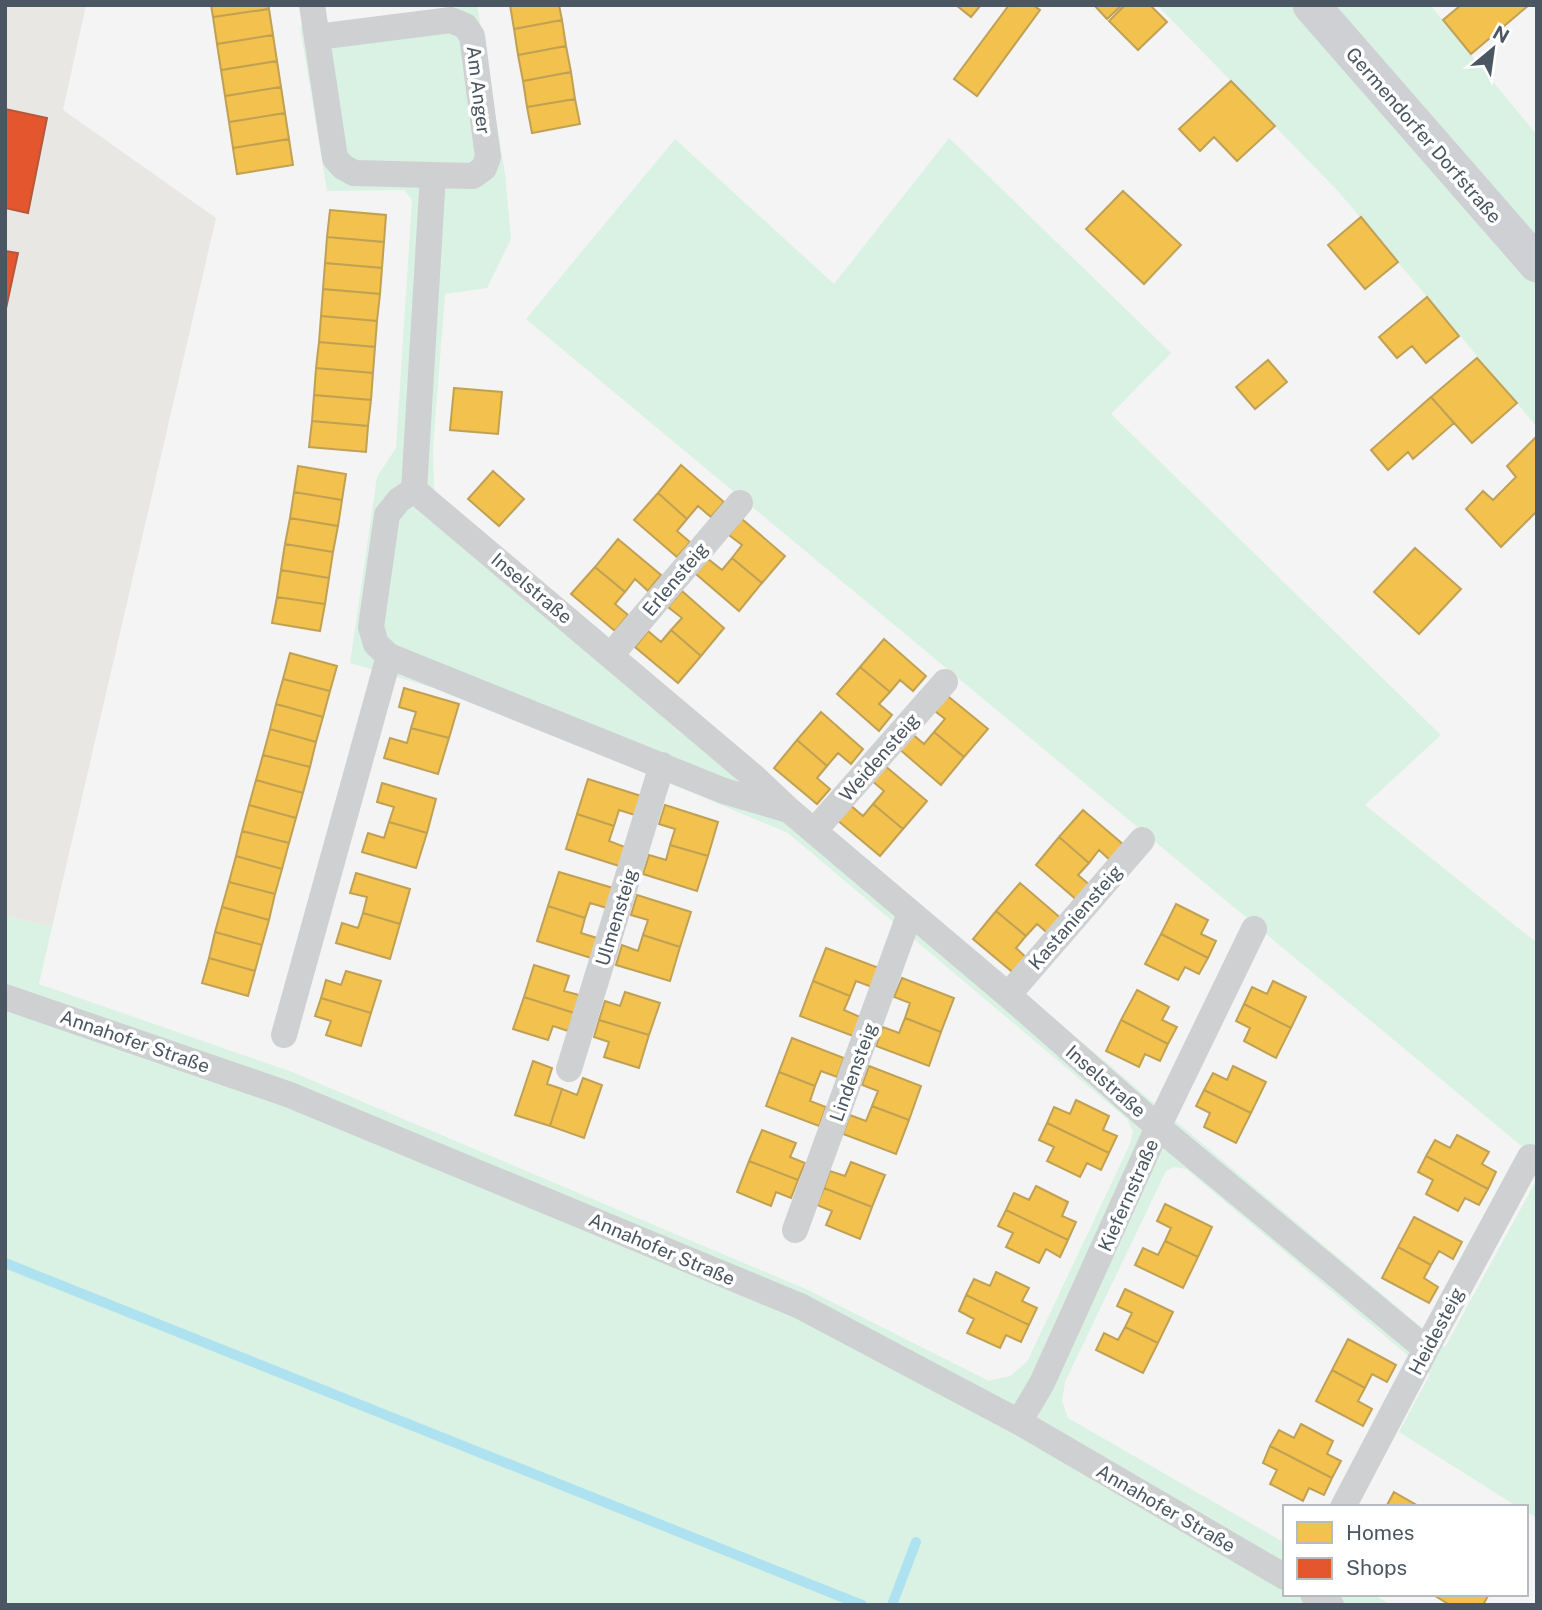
<svg xmlns="http://www.w3.org/2000/svg" width="1542" height="1610" font-family="'Public Sans',sans-serif">
	<style>
		.commercial { fill: #e8e7e3 }
		.green { fill: #d9f2e3 }
		.homes { fill: #f2c14e; stroke: #c0a154; stroke-width: 2 }
		.shops { fill: #e4572e; stroke: #b6573d; stroke-width: 2 }
		.lines { fill: none; stroke-linecap: round; stroke-linejoin: round }
		.stream { stroke: #aee2f0; stroke-width: 10 }
		.street { stroke: #ced0d2; stroke-width: 26 }
		.secondary { stroke: #ced0d4; stroke-width: 37 }
		.labels { text-anchor: middle; stroke-width: 7; stroke-linejoin: round; paint-order: stroke }
		.street-label { font-size: 19px; fill: #4a5661; stroke: #fff }
	</style>
	<rect width="100%" height="100%" fill="#f4f4f4"/>
	<path class="commercial" d="M5,5H86L63,110L216,218L52,927L5,916Z"/>
	<path class="green" d="M477,5L505,174L511,239L487,288L445,294L433,447L434,492L1142,1093L1445,1347L1537,1179V1518L1526,1512V1507H1518L1399,1432L1430,1374L1186,1169L1175,1167L1166,1171L1065,1382L1062,1401L1068,1418L1285,1543V1594H1373L1391,1605H5V916L52,927L39,984L292,1072L808,1290L989,1381L1010,1376L1027,1362L1130,1144L1133,1131L1127,1119L788,833L464,697L350,663L377,477L396,448L412,200L404,190L327,191L300,27Z
		M1157,5H1430L1537,135V427L1337,190Z
		M949,138L1171,353L1111,414L1441,735L1365,805L1537,943V1159L526,319L675,139L834,284Z"/>
	<path class="homes" d="M211,5H268L269,9L213,17Z
		M510,5H559L562,20L514,29Z
		M956,5H981L971,17Z
		M1009,5H1033L1040,10L977,96L954,79Z
		M1094,5H1122L1107,19Z
		M1125,5H1150L1167,22L1138,50L1109,21Z
		M1461,5H1529L1471,54L1443,20Z
		M269,9L273,35L217,44L213,17Z
		M562,20L566,46L518,55L514,29Z
		M273,35L277,61L221,70L217,44Z
		M566,46L571,72L523,81L518,55Z
		M277,61L281,87L225,96L221,70Z
		M571,72L575,99L527,107L523,81Z
		M1231,81L1275,126L1237,161L1214,137L1200,151L1179,129Z
		M281,87L285,113L229,122L225,96Z
		M575,99L580,124L532,133L527,107Z
		M285,113L289,139L233,148L229,122Z
		M289,139L293,165L237,174L233,148Z
		M1123,191L1181,245L1144,284L1086,229Z
		M330,210L386,215L384,242L327,237Z
		M1361,217L1398,262L1365,289L1328,245Z
		M327,237L384,242L382,268L325,263Z
		M325,263L382,268L380,294L323,289Z
		M323,289L380,294L377,321L321,316Z
		M1427,297L1459,336L1426,363L1412,346L1397,358L1379,337Z
		M321,316L377,321L375,347L319,342Z
		M319,342L375,347L373,373L316,368Z
		M1477,358L1517,403L1472,443L1431,397Z
		M1268,360L1287,382L1255,409L1236,387Z
		M316,368L373,373L371,400L314,395Z
		M454,388L502,392L498,434L450,430Z
		M314,395L371,400L368,426L312,421Z
		M1431,397L1454,423L1413,459L1408,452L1388,470L1371,450Z
		M312,421L368,426L366,452L309,447Z
		M1537,436V511L1501,547L1466,509L1483,491L1493,500L1516,477L1507,466Z
		M681,465L724,502L711,517L698,506L687,519L658,493Z
		M298,466L346,474L342,500L294,492Z
		M493,471L524,499L499,526L468,499Z
		M294,492L342,500L338,526L290,518Z
		M658,493L687,519L677,531L690,542L677,557L634,520Z
		M290,518L338,526L333,552L285,544Z
		M742,519L785,556L762,583L732,558L742,545L729,535Z
		M618,539L661,575L648,591L635,579L625,592L595,567Z
		M285,544L333,552L329,578L281,570Z
		M1415,548L1461,589L1419,634L1374,592Z
		M732,558L762,583L739,611L696,574L708,559L722,570Z
		M595,567L625,592L615,604L628,615L615,631L571,594Z
		M281,570L329,578L325,604L277,597Z
		M682,591L724,628L701,656L671,630L682,618L668,607Z
		M277,597L325,604L320,631L272,623Z
		M671,630L701,656L678,683L635,647L648,631L661,642Z
		M884,639L926,676L913,691L900,680L890,692L860,667Z
		M290,653L337,666L330,691L283,679Z
		M860,667L890,692L879,704L892,715L879,731L837,694Z
		M283,679L330,691L323,717L276,704Z
		M404,688L459,704L449,738L411,728L416,712L399,707Z
		M944,693L988,729L964,757L934,732L945,719L931,708Z
		M276,704L323,717L316,742L270,729Z
		M821,712L863,749L851,764L838,753L827,766L797,740Z
		M411,728L449,738L438,774L384,758L390,738L407,743Z
		M270,729L316,742L310,767L263,755Z
		M934,732L964,757L941,785L898,748L911,733L924,744Z
		M797,740L827,766L817,778L830,789L817,804L774,768Z
		M263,755L310,767L303,793L256,780Z
		M884,765L927,801L903,829L873,804L884,791L871,780Z
		M588,779L641,796L635,815L619,810L614,826L577,814Z
		M256,780L303,793L296,818L249,805Z
		M382,783L436,799L427,833L389,822L394,807L377,802Z
		M873,804L903,829L880,856L837,820L850,805L863,816Z
		M249,805L296,818L289,843L242,831Z
		M665,805L718,822L708,856L670,845L675,829L659,824Z
		M1083,810L1125,846L1112,862L1099,850L1089,863L1059,837Z
		M577,814L614,826L609,841L625,847L619,866L566,849Z
		M389,822L427,833L416,868L362,852L368,833L384,838Z
		M242,831L289,843L282,869L236,856Z
		M1059,837L1089,863L1078,875L1091,886L1078,901L1036,865Z
		M670,845L708,856L697,891L643,874L649,855L666,860Z
		M236,856L282,869L275,894L229,882Z
		M559,872L613,888L607,908L590,903L585,918L548,906Z
		M356,873L410,889L400,924L363,913L367,897L350,893Z
		M229,882L275,894L269,920L222,907Z
		M1020,883L1063,920L1050,935L1037,924L1026,936L996,911Z
		M637,895L691,912L680,947L643,935L648,920L631,915Z
		M1176,904L1208,920L1201,934L1216,941L1208,958L1161,934Z
		M548,906L585,918L581,933L597,938L591,958L537,941Z
		M222,907L269,920L262,945L215,932Z
		M996,911L1026,936L1016,948L1029,960L1016,975L973,939Z
		M363,913L400,924L390,959L336,943L342,923L358,928Z
		M215,932L262,945L255,971L209,958Z
		M1161,934L1208,958L1199,974L1185,967L1178,980L1145,964Z
		M643,935L680,947L670,981L616,965L622,945L638,951Z
		M826,948L879,968L872,987L856,981L850,996L813,981Z
		M209,958L255,971L248,996L202,983Z
		M534,965L569,976L564,991L579,995L574,1013L524,997Z
		M346,971L381,981L371,1013L321,998L326,980L341,985Z
		M902,978L954,998L941,1032L905,1018L910,1003L894,997Z
		M813,981L850,996L844,1010L860,1017L853,1036L800,1016Z
		M1273,981L1306,997L1291,1028L1244,1004L1252,987L1267,994Z
		M1137,990L1169,1007L1162,1020L1177,1027L1168,1044L1121,1020Z
		M625,992L660,1003L649,1035L599,1020L605,1001L620,1006Z
		M524,997L574,1013L568,1031L553,1026L548,1040L513,1029Z
		M321,998L371,1013L361,1046L326,1035L331,1021L315,1016Z
		M1244,1004L1291,1028L1276,1058L1244,1041L1250,1028L1236,1021Z
		M905,1018L941,1032L929,1066L876,1046L883,1027L899,1033Z
		M599,1020L649,1035L639,1068L604,1057L609,1042L594,1037Z
		M1121,1020L1168,1044L1160,1061L1145,1054L1139,1067L1106,1051Z
		M792,1038L844,1058L837,1077L821,1071L815,1086L779,1072Z
		M533,1061L552,1068L547,1084L562,1089L550,1126L515,1115Z
		M869,1066L921,1086L909,1120L872,1106L878,1091L862,1085Z
		M1233,1066L1266,1082L1251,1113L1204,1090L1213,1073L1227,1080Z
		M779,1072L815,1086L810,1101L826,1107L819,1126L766,1106Z
		M583,1078L602,1085L584,1138L550,1126L562,1089L577,1095Z
		M1204,1090L1251,1113L1236,1143L1204,1127L1210,1113L1196,1106Z
		M1076,1100L1109,1116L1103,1130L1117,1136L1109,1153L1047,1123L1054,1107L1070,1114Z
		M872,1106L909,1120L896,1154L843,1134L850,1115L866,1121Z
		M1047,1123L1109,1153L1101,1170L1087,1163L1080,1177L1047,1161L1054,1147L1039,1140Z
		M762,1130L796,1143L790,1157L805,1163L798,1180L749,1161Z
		M1457,1135L1489,1152L1482,1164L1496,1172L1488,1189L1426,1156L1435,1140L1450,1148Z
		M1426,1156L1488,1189L1479,1205L1465,1198L1458,1211L1426,1194L1433,1180L1418,1172Z
		M749,1161L798,1180L791,1198L776,1192L771,1206L737,1192Z
		M851,1162L885,1175L872,1207L824,1188L830,1171L845,1176Z
		M1036,1186L1068,1202L1062,1216L1076,1222L1068,1240L1006,1210L1014,1193L1029,1200Z
		M824,1188L872,1207L860,1239L826,1225L832,1211L817,1205Z
		M1165,1204L1212,1227L1198,1257L1165,1241L1171,1228L1157,1221Z
		M1006,1210L1068,1240L1060,1257L1046,1249L1039,1263L1006,1247L1013,1233L998,1226Z
		M1414,1217L1462,1242L1453,1259L1439,1251L1431,1265L1398,1247Z
		M1165,1241L1198,1257L1183,1288L1135,1265L1143,1248L1158,1255Z
		M1398,1247L1431,1265L1424,1278L1438,1287L1429,1303L1382,1278Z
		M996,1272L1029,1288L1022,1301L1037,1308L1029,1325L966,1295L974,1279L990,1286Z
		M1125,1289L1173,1312L1158,1343L1125,1327L1132,1313L1117,1306Z
		M966,1295L1029,1325L1021,1342L1006,1335L1000,1348L967,1333L974,1319L959,1311Z
		M1125,1327L1158,1343L1143,1373L1096,1350L1104,1333L1118,1340Z
		M1348,1339L1396,1365L1387,1382L1372,1374L1365,1388L1332,1370Z
		M1332,1370L1365,1388L1358,1401L1372,1409L1363,1426L1316,1401Z
		M1301,1424L1333,1441L1327,1454L1341,1461L1332,1478L1270,1446L1279,1430L1294,1438Z
		M1270,1446L1332,1478L1324,1495L1309,1488L1303,1501L1270,1484L1277,1470L1263,1463Z
		M1394,1492L1420,1507H1386Z
		M1432,1594H1489L1483,1605H1450Z"/>
	<path class="shops" d="M5,109L47,118L28,213L5,208Z
		M5,251L18,253L5,313Z"/>
	<g class="lines">
		<path class="stream" d="M5,1263L862,1605
			M892,1605L916,1542"/>
		<path class="street" d="M312,5L335,158L343,167L354,173L473,176L484,168L488,157L472,36L465,26L451,20L317,37
			M414,490L754,777L789,810L1008,995L1158,1127L1426,1349
			M414,490L433,175
			M611,655L740,503
			M389,656L724,791L785,809
			M814,831L945,682
			M1008,995L1142,840
			M5,997L290,1095L800,1306L1019,1422L1285,1577
			M284,1035L389,656L376,644L371,627L387,515L399,500L414,490
			M569,1069L662,765
			M795,1230L910,913
			M1019,1422L1042,1383L1158,1127L1254,929
			M1343,1507L1426,1349L1530,1157
			M1313,1594L1331,1605"/>
		<path class="secondary" d="M1311,5L1537,264"/>
	</g>
	<g class="labels">
		<g class="street-label">
			<text transform="translate(479 90) rotate(83)" y="7">Am Anger</text>
			<text transform="translate(1424 135) rotate(49)" y="7">Germendorfer Dorfstraße</text>
			<text transform="translate(675 579) rotate(-50)" y="7">Erlensteig</text>
			<text transform="translate(532 588) rotate(40)" y="7">Inselstraße</text>
			<text transform="translate(879 757) rotate(-49)" y="7">Weidensteig</text>
			<text transform="translate(616 917) rotate(-73)" y="7">Ulmensteig</text>
			<text transform="translate(1075 917) rotate(-49)" y="7">Kastaniensteig</text>
			<text transform="translate(135 1041) rotate(19)" y="7">Annahofer Straße</text>
			<text transform="translate(853 1072) rotate(-70)" y="7">Lindensteig</text>
			<text transform="translate(1106 1081) rotate(41)" y="7">Inselstraße</text>
			<text transform="translate(1128 1195) rotate(-66)" y="7">Kiefernstraße</text>
			<text transform="translate(662 1249) rotate(23)" y="7">Annahofer Straße</text>
			<text transform="translate(1436 1331) rotate(-62)" y="7">Heidesteig</text>
			<text transform="translate(1166 1508) rotate(30)" y="7">Annahofer Straße</text>
		</g>
	</g>
	<rect width="1542" height="1610" fill="none" stroke="#4a5661" stroke-width="14"/>
	<rect x="1283" y="1505" width="245" height="91" fill="#ffffff" stroke="#b7bbc0" stroke-width="2"/>
	<rect x="1297" y="1522" width="35" height="21" fill="#f2c14e" stroke="#b7bbc0" stroke-width="2"/>
	<text x="1346" y="1540" font-size="21" fill="#4a5661">Homes</text>
	<rect x="1297" y="1558" width="35" height="21" fill="#e4572e" stroke="#b7bbc0" stroke-width="2"/>
	<text x="1346" y="1575" font-size="21" fill="#4a5661">Shops</text>
	<g transform="translate(1493 49) rotate(29)" stroke="#ffffff" stroke-width="5" paint-order="stroke">
	<path d="M0-5L12 26L0 18L-12 26Z" fill="#4a5661"/>
	<text y="-10" font-size="19" font-weight="bold" text-anchor="middle" fill="#4a5661">N</text>
	</g>
</svg>
